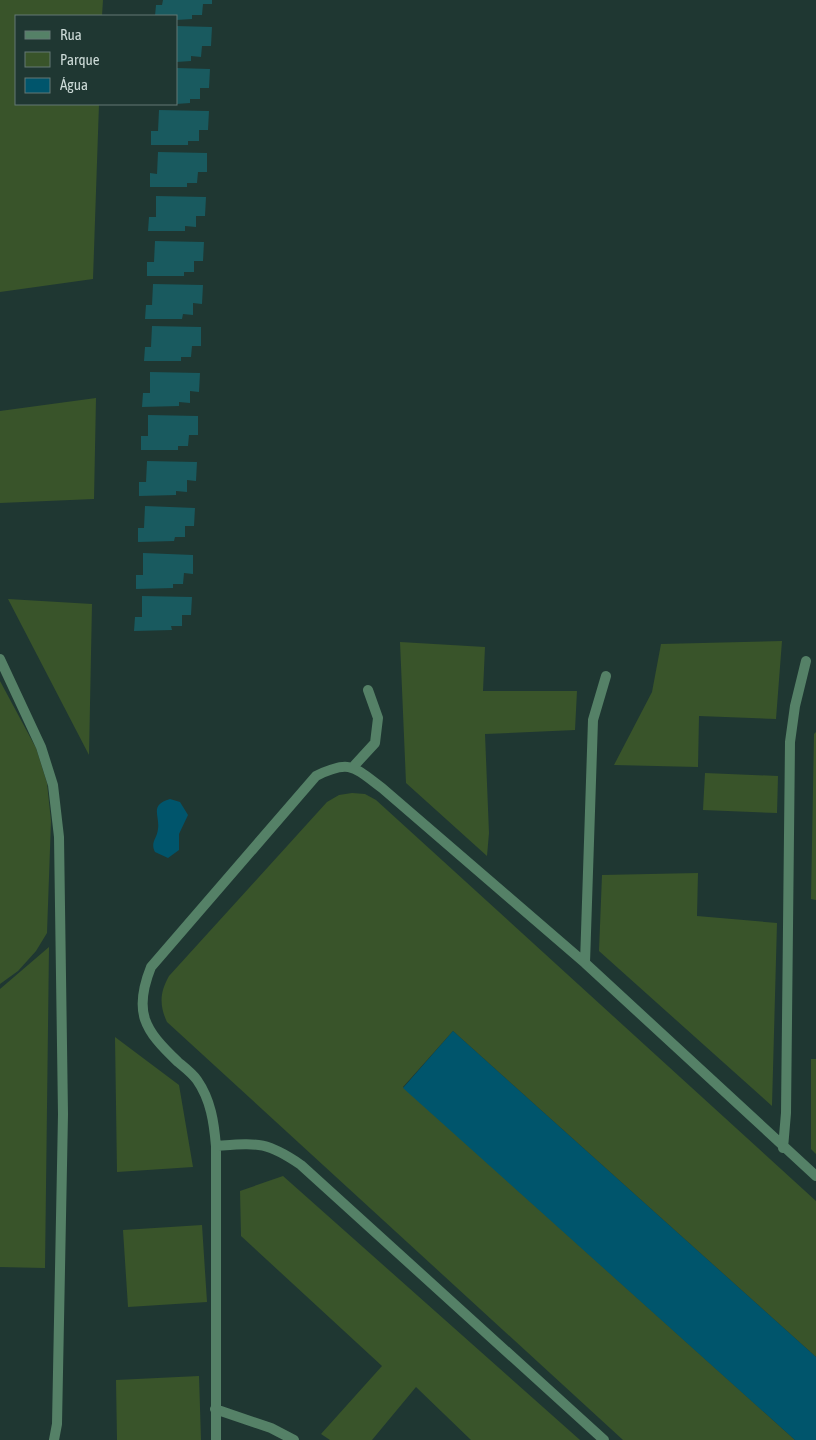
<svg xmlns="http://www.w3.org/2000/svg" width="816" height="1440" font-family="'Asap Condensed',sans-serif">
	<style>
		.green { fill: #39542a }
		.water { fill: #00556c }
		.building { fill: #195a5f }
		.lines { fill: none; stroke-linecap: round; stroke-linejoin: round }
		.minor { stroke: #558167; stroke-width: 10 }
	</style>
	<rect width="100%" height="100%" fill="#1f3732"/>
	<path class="green" d="M0,0H103L102,16H16V104H99L93,279L0,292Z
		M96,398L94,499L0,503V411Z
		M8,599L92,604L89,755Z
		M782,641L776,719L699,716L698,767L614,765L652,692L661,644Z
		M400,642L485,647L483,691H577L575,730L485,734L489,833L487,856L406,783Z
		M0,681L36,748L47,783L51,821L47,933L36,951L18,971L0,984Z
		M816,732V900L811,899L814,734Z
		M705,773L778,776L777,813L703,810Z
		M352,793L365,794L376,800L816,1201V1357L453,1031L403,1087L795,1440H623L167,1022C159,1005 160,992 169,976L327,802L339,795Z
		M698,873L697,916L777,923L772,1106L599,951L602,875Z
		M49,947L45,1268L0,1267V989Z
		M115,1037L179,1085L193,1167L117,1172Z
		M811,1059H816V1154L811,1149Z
		M283,1176L580,1440H471L416,1387L372,1440H330L321,1434L382,1366L241,1236L240,1191Z
		M202,1225L207,1302L128,1307L123,1230Z
		M199,1376L201,1440H117L116,1380Z"/>
	<path class="water" d="M170,799L180,802L188,815L179,834V850L168,858L155,852C150,842 157,839 158,829C160,815 149,805 170,799Z
		M453,1031L816,1357V1440H795L403,1088Z"/>
	<path class="building" d="M163,0H212V4H203L202,15H192V19L176,20V16H155L156,5H162Z
		M176,26L212,27L211,46H202L201,57L191,56V61L176,62Z
		M176,68L210,69L209,88H200V99H190V103L176,104Z
		M159,110L209,111L208,130H199V141H188V145H151V131H158Z
		M158,152L207,153V172H198L197,183H187V187H150V173L157,174Z
		M156,196L206,197L205,216H196V227L185,226V231H148L149,217H156Z
		M155,241L204,242L203,261H194V272H184V276H147V262H154Z
		M153,284L203,285L202,304L193,303V315L183,314L182,319H145L146,305H152Z
		M152,326L201,327V346H192L191,357H181V361H144L145,347H151Z
		M150,372L200,373L199,392L190,391V403L179,402V406L142,407L143,393H150Z
		M148,415L198,416V435H189L188,446H178V450H141V436H148Z
		M147,461L197,462L196,481L187,480V492L176,491V495L139,496V482H146Z
		M145,506L195,508L194,526H185V537H175L174,541L138,542V528H144Z
		M143,553L193,555V574L184,573L183,584H173V588L136,589V575H143Z
		M142,596L192,597L191,615H182V626H171L172,630L134,631L135,617H142Z"/>
	<g class="lines">
		<path class="minor" d="M0,659L41,747L53,785L59,837L63,1114L57,1424L54,1440
			M353,767L375,743L378,718L368,690
			M585,963L593,720L606,676
			M216,1146C258,1143 266,1141 301,1165L604,1440
			M783,1148L786,1113L790,742L795,706L806,661
			M215,1409L271,1428L294,1440
			M216,1440V1146C214,1123 211,1100 197,1080C192,1073 184,1067 178,1062C144,1030 133,1012 151,967L316,776C350,759 354,767 382,788L585,963L816,1176"/>
	</g>
	<rect x="15" y="15" width="162" height="90" fill="#1f3732" stroke="#657974"/>
	<rect x="25" y="31" width="25" height="8" fill="#558167" stroke="#657974"/>
	<text x="60" y="40" font-size="15" fill="#cddbd8">Rua</text>
	<rect x="25" y="52" width="25" height="15" fill="#39542a" stroke="#657974"/>
	<text x="60" y="65" font-size="15" fill="#cddbd8">Parque</text>
	<rect x="25" y="78" width="25" height="15" fill="#00556c" stroke="#657974"/>
	<text x="60" y="90" font-size="15" fill="#cddbd8">Água</text>
</svg>
